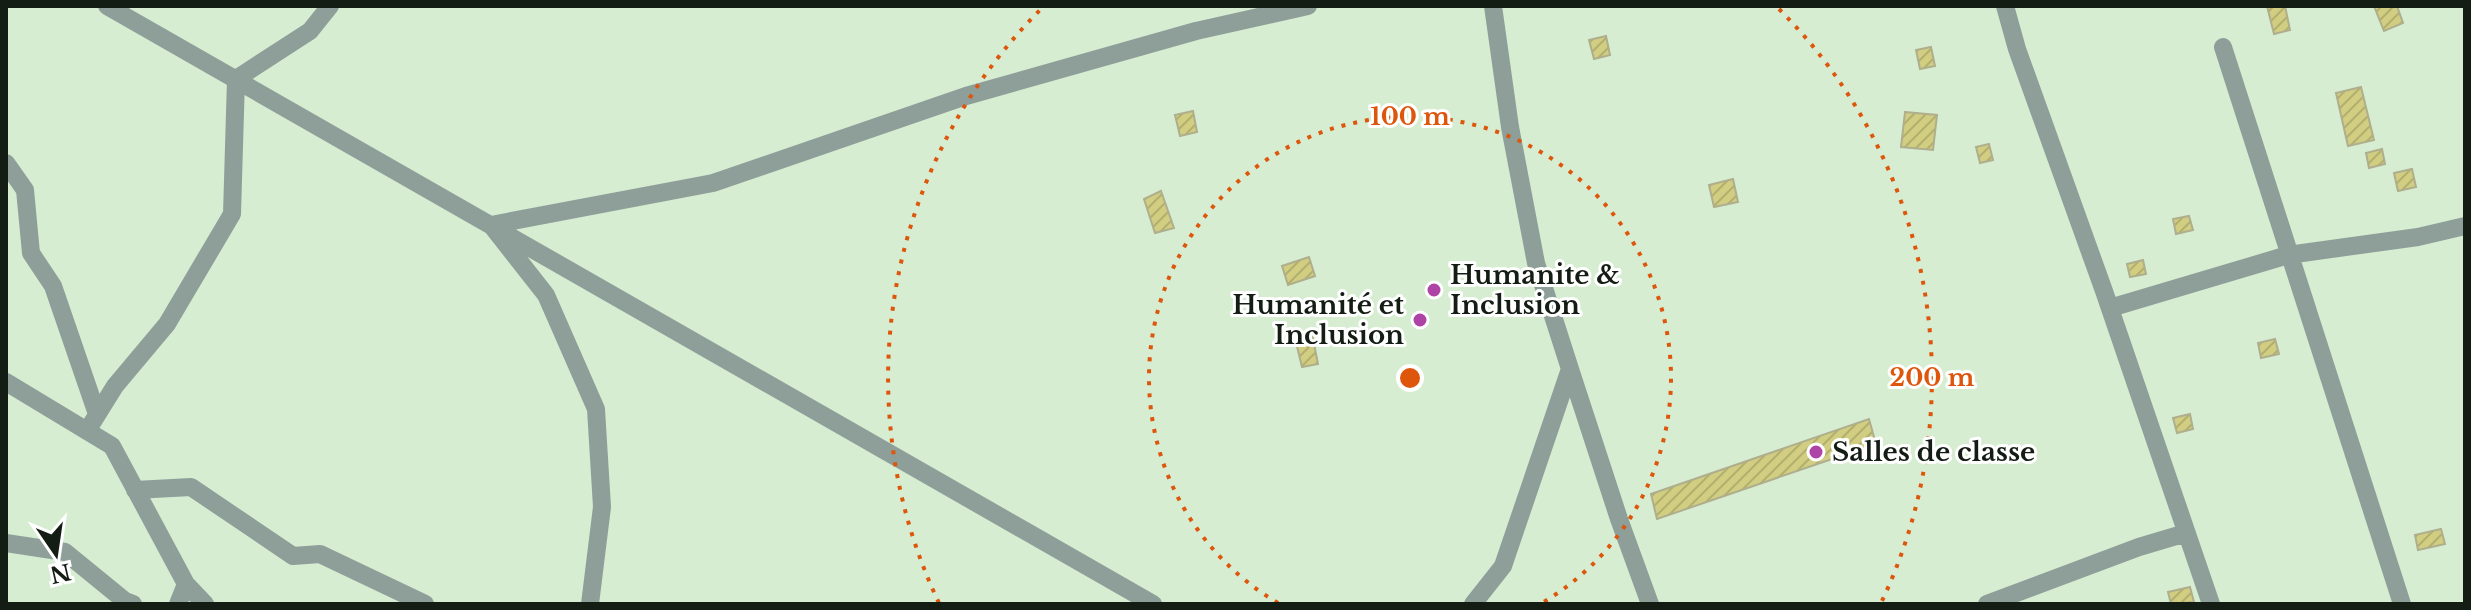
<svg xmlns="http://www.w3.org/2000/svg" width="2471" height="610" font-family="'Libre Baskerville',serif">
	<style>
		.building { fill: url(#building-hatch); stroke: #afae8d; stroke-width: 2 }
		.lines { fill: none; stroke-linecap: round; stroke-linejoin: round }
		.street { stroke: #8e9f9a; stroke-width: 18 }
		.ring { fill: none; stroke: #dd560c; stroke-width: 4; stroke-dasharray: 4 8 }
		.poi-dot { fill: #ad44a6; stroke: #fff; stroke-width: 3 }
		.labels { text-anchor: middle; stroke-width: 6; stroke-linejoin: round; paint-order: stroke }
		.poi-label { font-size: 26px; font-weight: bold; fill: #141d13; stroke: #fff; text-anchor: start }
		.centre { fill: #dd560c; stroke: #fff; stroke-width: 4 }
		.ring-label { font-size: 24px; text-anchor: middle; font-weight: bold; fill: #dd560c; stroke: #fff; stroke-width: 6; stroke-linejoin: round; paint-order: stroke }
	</style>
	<defs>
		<pattern id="building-hatch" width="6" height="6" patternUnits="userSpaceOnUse" patternTransform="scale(2)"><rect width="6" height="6" fill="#d1ce82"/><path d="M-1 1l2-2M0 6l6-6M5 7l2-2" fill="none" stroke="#b3b06f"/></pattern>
	</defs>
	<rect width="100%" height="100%" fill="#d6edd1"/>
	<path class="building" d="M2267,6H2285L2290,30L2274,34Z
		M2374,6H2397L2403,23L2384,31Z
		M1606,36L1610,55L1594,59L1589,40Z
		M1931,47L1935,66L1920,69L1916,50Z
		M2361,87L2374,140L2348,146L2336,93Z
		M1193,111L1197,132L1180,136L1175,115Z
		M1905,112L1937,115L1933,150L1901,147Z
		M1989,144L1993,160L1980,163L1976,147Z
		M2382,149L2385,164L2369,168L2366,153Z
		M2412,169L2416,187L2398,191L2394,173Z
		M1733,179L1738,202L1714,207L1709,185Z
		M1161,191L1174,228L1155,233L1144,199Z
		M2189,216L2193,230L2176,234L2173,219Z
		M1309,257L1315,276L1288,285L1282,266Z
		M2143,260L2146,274L2130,277L2127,264Z
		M1312,334L1318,364L1302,367L1295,338Z
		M2275,339L2279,354L2261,358L2258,343Z
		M2190,414L2193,429L2177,433L2173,418Z
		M1869,419L1876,444L1657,519L1651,494Z
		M2441,529L2445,544L2418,550L2415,535Z
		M2190,587L2194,602L2171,604L2168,592Z"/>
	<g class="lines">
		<path class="street" d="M107,6L1153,604
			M2005,6L2017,49L2104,291L2211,604
			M2223,47L2402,604
			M6,163L25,190L31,253L53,286L97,414
			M2110,308L2288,255L2418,237L2465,226
			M1570,369L1619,519L1650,604
			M6,382L112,446L186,584L205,604
			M87,431L115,386L167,324L232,214L236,79L310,31L330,6
			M135,490L191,487L293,556L320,554L425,604
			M6,543L65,552L125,601L133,604
			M178,604L186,584
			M590,604L602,507L596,409L546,295L491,225L713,183L966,96L1196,31L1308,6
			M1473,604L1503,566L1570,369L1536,263L1510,127L1493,6
			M1987,604L2139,547L2186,533"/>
	</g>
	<g class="ring">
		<path d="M1278 603A261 261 0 1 1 1542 603"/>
		<path d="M939 603A522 522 0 0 1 1041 9M1779 9A522 522 0 0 1 1881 603"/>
	</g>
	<g class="poi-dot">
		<circle cx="1434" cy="290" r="8"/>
		<circle cx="1420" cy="320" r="8"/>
		<circle cx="1816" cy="452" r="8"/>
	</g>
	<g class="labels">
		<g class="poi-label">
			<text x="1450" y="284">Humanite &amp;<tspan x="1450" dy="30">Inclusion</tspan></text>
			<text x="1404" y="314" text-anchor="end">Humanité et<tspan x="1404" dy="30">Inclusion</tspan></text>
			<text x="1832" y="461">Salles de classe</text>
		</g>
	</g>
	<circle cx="1410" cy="378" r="12" class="centre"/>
	<g class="ring-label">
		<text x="1410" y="125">100 m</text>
		<text x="1932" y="386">200 m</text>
	</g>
	<rect width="2471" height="610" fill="none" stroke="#141d13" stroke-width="16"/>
	<g transform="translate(56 554) rotate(167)" stroke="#ffffff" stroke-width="6" paint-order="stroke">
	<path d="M0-6L14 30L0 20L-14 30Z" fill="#141d13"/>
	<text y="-12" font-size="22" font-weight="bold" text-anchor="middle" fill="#141d13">N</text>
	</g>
</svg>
